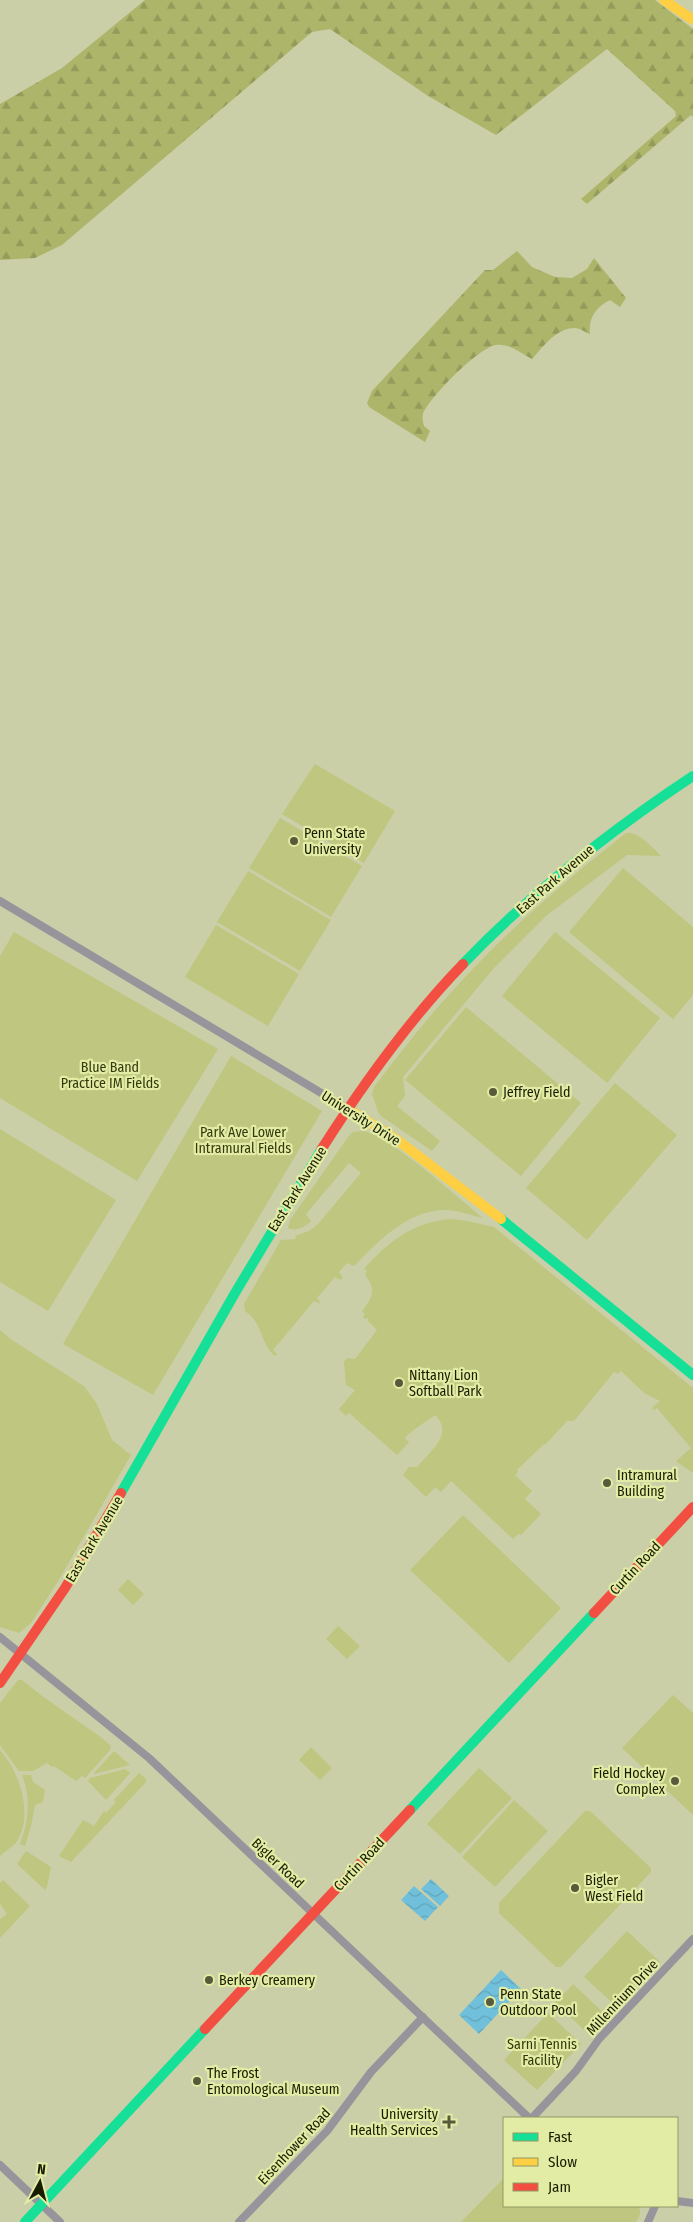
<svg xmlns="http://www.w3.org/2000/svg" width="693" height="2222" font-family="'Fira Sans Condensed',sans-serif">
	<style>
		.green { fill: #bec67f }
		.forest { fill: url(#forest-firs) }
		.water { fill: url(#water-waves) }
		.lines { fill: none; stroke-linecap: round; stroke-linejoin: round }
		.street { stroke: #97959b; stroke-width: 8 }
		.fast { stroke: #16e098; stroke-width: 10 }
		.slow { stroke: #ffcf43; stroke-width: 10 }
		.jam { stroke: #f24e42; stroke-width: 10 }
		.poi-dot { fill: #575b3b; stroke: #e3eca4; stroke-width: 2 }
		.labels { text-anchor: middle; stroke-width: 4.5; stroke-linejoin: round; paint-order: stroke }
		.poi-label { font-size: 14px; fill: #191c01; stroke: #e3eca4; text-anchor: start }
		.street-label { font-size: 14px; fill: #191c01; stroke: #e3eca4 }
		.park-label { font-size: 14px; fill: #34380d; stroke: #e3eca4 }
	</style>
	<defs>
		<pattern id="forest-firs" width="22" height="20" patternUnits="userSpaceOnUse" patternTransform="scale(1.25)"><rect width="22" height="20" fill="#adb56a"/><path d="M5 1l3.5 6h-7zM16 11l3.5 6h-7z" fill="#949b5a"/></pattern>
		<pattern id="water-waves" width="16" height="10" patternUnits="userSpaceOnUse" patternTransform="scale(1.25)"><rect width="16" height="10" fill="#71c0db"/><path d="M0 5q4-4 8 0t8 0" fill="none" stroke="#61a4ba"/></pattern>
	</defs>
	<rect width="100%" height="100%" fill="#cacfa8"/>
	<path class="green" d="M315,764L395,811L364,863L282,814Z
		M280,818L362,866L331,917L249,868Z
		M626,833C638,831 653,848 661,856L627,855L546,916L494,968L403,1077L405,1096L397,1106L440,1141L432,1151L381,1116C376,1111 376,1102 372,1095L374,1087C400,1053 427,1018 456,987C508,930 566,880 626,833Z
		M623,868L693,927V995L673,1019L569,932Z
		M248,871L331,920L300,971L217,922Z
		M216,925L299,974L268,1026L185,977Z
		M14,932L218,1049L137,1181L0,1098V956Z
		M555,932L660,1018L607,1083L502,996Z
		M466,1007L581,1103L521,1176L405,1080Z
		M231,1056L322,1111L153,1395L63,1344Z
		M615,1083L677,1135L587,1240L526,1188Z
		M0,1129L116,1200L48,1311L0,1282Z
		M363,1131C389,1135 458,1198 483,1218C470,1215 457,1210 444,1210C406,1211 378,1242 354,1266L347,1263L339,1272L343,1278L340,1280L335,1277L317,1298L321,1304L314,1301L273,1350L277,1354L275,1356C259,1342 264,1324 245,1311L244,1304L281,1240L296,1239L295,1236L309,1231L318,1224L361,1173L349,1163L306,1214L311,1221C305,1227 296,1232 288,1228L290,1220L348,1137L353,1132Z
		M449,1219L462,1220L494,1227L693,1388V1473L676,1461L691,1448L657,1408L654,1410L652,1408L660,1401L644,1393L621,1371L618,1374L614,1372L574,1421H567L545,1445L544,1444L517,1470L518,1472L515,1475L532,1491L525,1499L541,1514L521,1535L518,1534L513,1539L451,1481L441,1492L435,1487L426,1497L403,1475L409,1467H417C429,1452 455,1434 435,1415C428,1421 411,1430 405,1438L409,1442L397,1455L349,1413L346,1416L339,1409L355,1390L346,1385L344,1362L347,1358L355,1359L377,1330L368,1321V1318L365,1319L363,1317L365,1314L362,1311C372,1299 377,1289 365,1275L367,1271L364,1269C388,1242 412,1223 449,1219Z
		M0,1330L12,1340L84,1386L97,1404L112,1440L131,1455L57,1583L31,1623L19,1633L0,1627Z
		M463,1515L561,1608L509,1663L410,1570Z
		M128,1579L144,1594L133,1605L118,1590Z
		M338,1626L360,1646L347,1659L326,1639Z
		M18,1680H22L42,1696L102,1738L111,1746L110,1750L85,1778L82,1776L76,1781L54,1766L52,1767L47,1763L33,1771H19L0,1745V1703Z
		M673,1695L693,1713V1815L622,1748Z
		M311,1747L332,1768L320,1780L299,1760Z
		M0,1750C19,1771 34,1814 17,1841C14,1846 5,1851 0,1856Z
		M114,1751L130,1765L94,1774V1773Z
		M479,1768L512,1798L460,1854L427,1824Z
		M125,1769L130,1773L106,1800L88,1781L90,1778Z
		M139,1773L146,1779V1782L71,1862L59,1856L83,1820L94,1826L104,1811L106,1813L116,1802L114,1800Z
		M22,1775H31L33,1782L45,1790L43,1802L35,1805L31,1826L25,1846L20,1844C29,1821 31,1798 22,1775Z
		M514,1800L548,1831L495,1887L462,1857Z
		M585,1811H590L651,1868V1872L561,1967H556L499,1913V1903Z
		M26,1851L51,1867L47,1887L45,1890L17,1864Z
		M3,1880L30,1906L0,1938V1919L7,1914L0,1904V1883Z
		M627,1931L659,1961L616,2006L584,1977Z
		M573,1984L608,2017L591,2036L555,2003Z
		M548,2013L581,2044L537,2090L504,2060Z
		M504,2178V2206H638C642,2212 640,2216 636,2222H461Z"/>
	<path class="forest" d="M145,0H655L693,29V117L691,115L587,204L581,199L676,116L675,111L607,49L496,135L428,96L330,29L312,32L62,245L35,258L0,260V104L62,68Z
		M517,251L532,267L555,277L572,278L587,269L594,258L626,298L620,307L610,300C596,307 588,318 590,334C585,332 579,328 575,328C556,328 543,347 532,359C521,353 509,343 496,345C479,347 429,398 423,414C422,418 423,422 424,426L430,431L425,442L369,407L367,403L372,391L485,270H493Z"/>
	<path class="water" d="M431,1879L449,1896L440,1906L421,1889Z
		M414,1886L438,1907L425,1921L401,1900Z
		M501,1970L521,1989L479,2034L459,2015Z"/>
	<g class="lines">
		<path class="street" d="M0,901L348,1109
			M0,1637L149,1758L529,2118
			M532,2118L576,2071L599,2039L693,1939
			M0,2165L60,2222
			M677,2201L693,2203
			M239,2222L327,2131L371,2072L423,2017
			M648,2222L655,2206"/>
		<path class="fast" d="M463,964C532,892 610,831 693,776
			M501,1219L693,1375
			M121,1493L235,1293L321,1150
			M410,1810L594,1613
			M25,2222L205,2029"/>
		<path class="slow" d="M664,0L693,20
			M348,1109L396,1139L501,1219"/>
		<path class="jam" d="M321,1150C363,1084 408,1021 463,964
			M594,1613L693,1507
			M0,1683L65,1588L121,1493
			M205,2029L410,1810"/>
	</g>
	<g class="poi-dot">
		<circle cx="294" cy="841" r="5"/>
		<circle cx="493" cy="1092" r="5"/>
		<circle cx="399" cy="1383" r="5"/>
		<circle cx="607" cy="1483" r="5"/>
		<circle cx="675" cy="1781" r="5"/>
		<circle cx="575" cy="1888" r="5"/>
		<circle cx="209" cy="1980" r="5"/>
		<circle cx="490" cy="2002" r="5"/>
		<circle cx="197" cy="2081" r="5"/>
		<path d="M446.5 2114.5h5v5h5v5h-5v5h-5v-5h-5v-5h5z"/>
	</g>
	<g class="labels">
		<g class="poi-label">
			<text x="304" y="838">Penn State<tspan x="304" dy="16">University</tspan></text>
			<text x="503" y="1097">Jeffrey Field</text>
			<text x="409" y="1380">Nittany Lion<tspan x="409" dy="16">Softball Park</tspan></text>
			<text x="617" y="1480">Intramural<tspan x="617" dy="16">Building</tspan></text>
			<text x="665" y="1778" text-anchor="end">Field Hockey<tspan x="665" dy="16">Complex</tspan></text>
			<text x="585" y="1885">Bigler<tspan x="585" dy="16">West Field</tspan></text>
			<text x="219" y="1985">Berkey Creamery</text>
			<text x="500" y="1999">Penn State<tspan x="500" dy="16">Outdoor Pool</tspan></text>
			<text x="207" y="2078">The Frost<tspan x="207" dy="16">Entomological Museum</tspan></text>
			<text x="438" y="2119" text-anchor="end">University<tspan x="438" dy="16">Health Services</tspan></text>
		</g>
		<g class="street-label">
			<text transform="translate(555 879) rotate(-41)" y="5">East Park Avenue</text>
			<text transform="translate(361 1118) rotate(32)" y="5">University Drive</text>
			<text transform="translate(297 1189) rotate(-58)" y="5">East Park Avenue</text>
			<text transform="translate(94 1539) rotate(-59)" y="5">East Park Avenue</text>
			<text transform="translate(635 1568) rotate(-47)" y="5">Curtin Road</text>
			<text transform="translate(278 1863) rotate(43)" y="5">Bigler Road</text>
			<text transform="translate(359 1864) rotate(-47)" y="5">Curtin Road</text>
			<text transform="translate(622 1997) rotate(-47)" y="5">Millennium Drive</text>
			<text transform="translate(294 2146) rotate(-47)" y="5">Eisenhower Road</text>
		</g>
		<g class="park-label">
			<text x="110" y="1072">Blue Band<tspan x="110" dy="16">Practice IM Fields</tspan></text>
			<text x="243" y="1137">Park Ave Lower<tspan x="243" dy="16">Intramural Fields</tspan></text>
			<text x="542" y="2049">Sarni Tennis<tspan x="542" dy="16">Facility</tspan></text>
		</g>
	</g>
	<rect x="503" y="2117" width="175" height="90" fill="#e3eca4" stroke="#929963"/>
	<rect x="513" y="2133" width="25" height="8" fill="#16e098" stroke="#929963"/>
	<text x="548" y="2142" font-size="15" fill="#191c01">Fast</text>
	<rect x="513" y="2158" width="25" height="8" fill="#ffcf43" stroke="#929963"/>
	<text x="548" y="2167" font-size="15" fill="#191c01">Slow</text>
	<rect x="513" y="2183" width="25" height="8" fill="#f24e42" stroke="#929963"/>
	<text x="548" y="2192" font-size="15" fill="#191c01">Jam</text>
	<g transform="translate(40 2182) rotate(7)" stroke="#e3eca4" stroke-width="4" paint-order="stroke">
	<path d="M0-4L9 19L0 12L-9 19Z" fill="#191c01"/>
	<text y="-8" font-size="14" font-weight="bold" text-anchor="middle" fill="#191c01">N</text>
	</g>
</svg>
